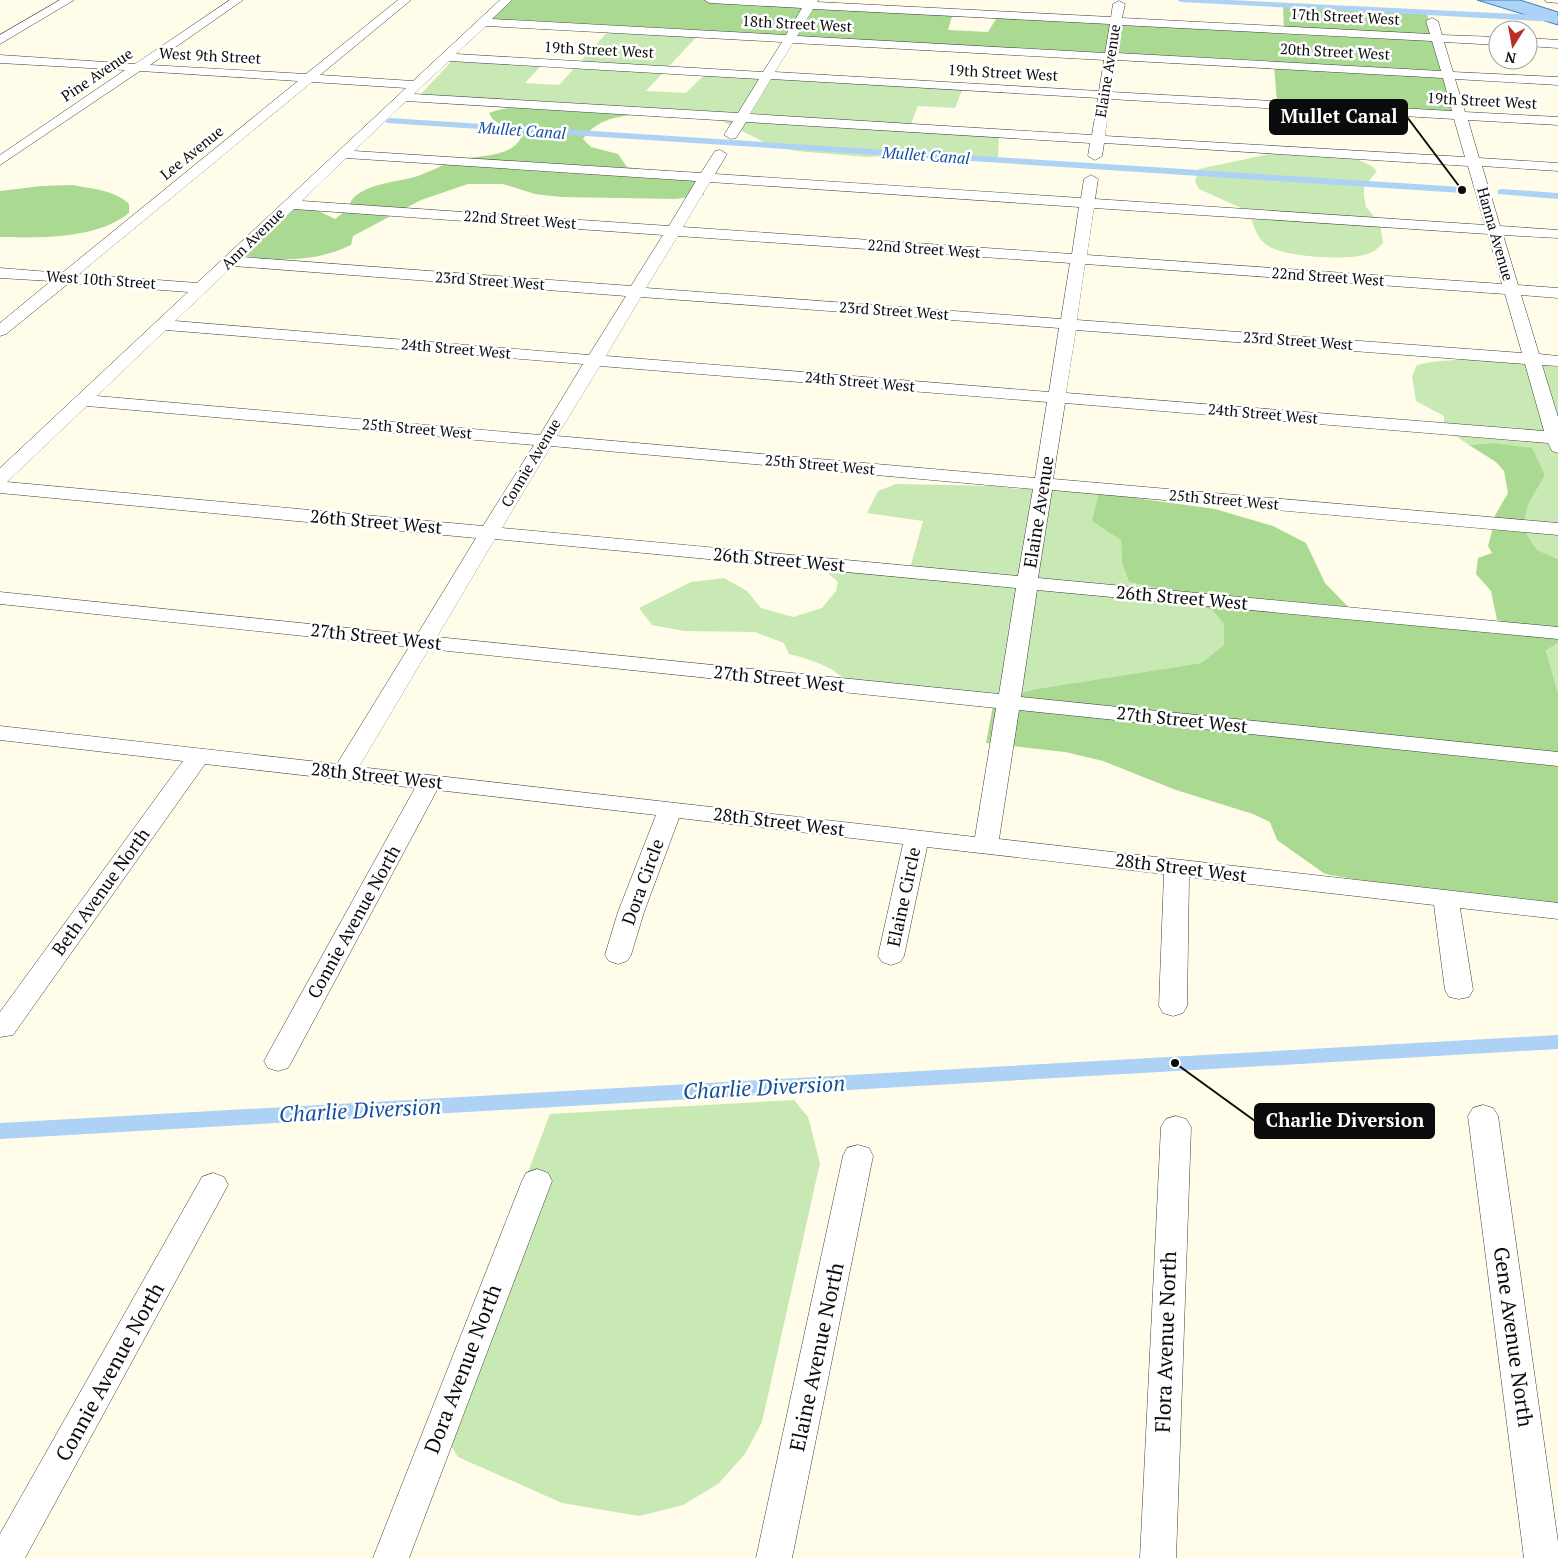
<svg xmlns="http://www.w3.org/2000/svg" width="1558" height="1558" font-family="'PT Serif',serif">
	<style>
		.green { fill: #c8e9b3 }
		.forest { fill: #aad992 }
		.water { fill: #add2f6; stroke: #347ece }
		.lines { fill: none; stroke-linecap: round; stroke-linejoin: round }
		.canal { fill: #add2f6; fill-rule: evenodd }
		.minor-casing { stroke: #3e3e3e; stroke-width: 1 }
		.minor { fill: #fff; fill-rule: evenodd }
		.labels { text-anchor: middle; stroke-width: 5; stroke-linejoin: round; paint-order: stroke }
		.far-street-label { font-size: 15px; fill: #0b0b0b; stroke: #fff }
		.far-water-label { font-size: 16px; font-style: italic; fill: #14519c; stroke: #fff }
		.street-label { font-size: 18px; fill: #0b0b0b; stroke: #fff }
		.near-street-label { font-size: 21px; fill: #0b0b0b; stroke: #fff }
		.near-water-label { font-size: 22px; font-style: italic; fill: #14519c; stroke: #fff }
		.leader { fill: none; stroke: #0b0b0b; stroke-width: 2 }
		.callout-dot { fill: #0b0b0b; stroke: #fff; stroke-width: 2 }
		.callout { fill: #0b0b0b; stroke: #0b0b0b; stroke-width: 2 }
		.callout-label { font-size: 19px; text-anchor: middle; font-weight: bold; fill: #fff }
	</style>
	<rect width="100%" height="100%" fill="#fffde9"/>
	<path class="green" d="M612,27L702,31L646,91L686,93L705,74L963,88L955,108L918,106L909,129L999,136L998,158L915,154L868,157L796,151L768,144L714,117L417,98L453,60L541,66L525,83L559,85Z
		M1274,153C1301,154 1358,150 1377,171L1364,187V196L1366,207L1380,224L1383,243C1378,248 1374,252 1367,254C1348,261 1291,257 1272,248C1255,240 1255,225 1248,211L1199,189L1195,182L1199,169Z
		M1480,358L1558,367V559L1537,550L1522,527L1529,503L1545,475L1491,443L1469,445L1456,436L1444,424V416L1416,401L1412,376L1417,365C1438,360 1459,360 1480,358Z
		M896,484L995,486L1018,489H1053L1099,493L1116,535L1121,540L1122,563L1129,582L1161,589L1181,600L1212,610L1224,624V645L1201,663L1036,689L994,700L851,685C834,667 813,660 789,654L784,643L755,632L684,631L652,625L639,608L691,582L724,578L747,591L761,608L793,617L822,608L836,591L838,582L830,575L825,565L909,572L923,521L867,513L878,491Z
		M1558,643V693L1546,649Z
		M794,1100L808,1117L820,1163L762,1422L745,1454L718,1484L683,1505L639,1516L562,1503L458,1457L440,1428L443,1394L550,1114Z"/>
	<path class="forest" d="M507,0H767L953,13L948,30L988,32L999,14L1284,30L1283,6L1427,14L1457,115L1277,102L1274,66L485,21Z
		M530,105L636,115C615,116 595,121 583,139L591,147L618,154L627,167L685,175L704,183V195L676,199L561,197L535,194L503,184H468L421,200L353,236L351,245C316,262 281,261 243,256L291,203L310,207L335,219L349,208C351,185 397,182 415,177C430,172 443,164 458,160C478,155 511,158 521,138L519,132L494,121L489,113C502,108 516,108 530,105Z
		M73,185C92,189 115,190 129,204V213C97,239 40,238 0,237V191L41,186Z
		M1491,443L1532,448L1545,475L1529,503L1522,527L1537,550L1558,559V643L1546,650L1558,693V905L1393,886L1325,874L1277,840L1270,822L1253,814L1176,790L1103,761L1065,752L986,743L994,700L1036,689L1201,663L1224,645V624L1212,610L1181,600L1161,589L1129,582L1122,563L1121,540L1092,521L1099,493L1215,509L1273,526L1306,543L1325,583L1357,616L1498,634V629L1503,621L1497,620L1491,591L1476,574L1478,558L1492,553L1488,546L1493,528V519L1508,493L1504,471L1496,462L1469,445Z"/>
	<path class="water" d="M1477,0H1520L1558,12V25Z"/>
	<g class="lines">
		<path class="canal" d="M1177,0H1230L1558,16V22L1181,2Z
			M390,118L1462,187L1467,190L1462,193L387,123L385,121Z
			M1502,189L1558,193V199L1498,194V190Z
			M1558,1035V1049L0,1139V1123Z"/>
		<defs>
			<path id="minor" d="M60,0H74L0,44V35Z
				M230,0H243L150,65L306,74L398,0H411L320,75L413,81L500,0H512L492,19L786,35L802,8L710,3L704,0H819L817,2L1111,17L1113,4L1119,1L1125,4L1122,18L1430,34L1426,21L1432,18L1438,21L1442,35L1498,37V45L1444,42L1453,72L1558,77V85L1455,79L1465,112L1558,117V125L1468,120L1479,158L1558,163V171L1482,166L1500,226L1558,230V238L1503,235L1518,285L1558,288V298L1521,295L1539,354L1558,356V366L1542,365L1558,417V453L1552,451L1548,443L1065,403L1053,479L1558,523V535L1052,490L1038,578L1558,627V639L1037,590L1021,697L1558,752V766L1019,710L999,839L1558,903V919L1460,908L1473,990L1469,997L1459,999L1449,997L1445,990L1434,905L1189,877L1187,1006L1183,1013L1173,1016L1163,1013L1159,1006L1164,874L927,847L904,956L900,962L891,965L882,962L878,956L903,844L679,818L644,912L631,955L627,961L618,964L609,961L605,955L618,912L656,815L437,790L292,1061L288,1068L278,1071L268,1068L264,1061L415,788L205,764L13,1035L0,1037V1012L183,761L0,740V726L337,764L409,647L0,604V592L417,635L476,538L0,493V468L188,292L69,283L6,334L0,336V323L51,281L0,278V268L62,273L298,81L140,71L0,165V155L125,70L0,63V55L135,64ZM813,9L1110,24L1105,53L797,36ZM1121,25L1432,41L1441,71L1117,53ZM486,26L782,42L763,72L456,54ZM793,43L1104,60L1099,91L775,72ZM1116,60L1443,78L1452,111L1111,92ZM449,61L759,79L738,113L414,94ZM771,79L1098,98L1092,135L750,114ZM312,82L406,88L197,283L79,274ZM1110,99L1454,119L1465,157L1105,136ZM406,101L733,121L724,135L731,139L736,138L746,122L1090,143L1088,156L1095,160L1102,156L1104,143L1468,166L1485,225L1095,199L1098,179L1091,175L1084,179L1081,198L715,174L727,154L720,150L715,151L701,173L354,151ZM346,158L696,181L669,226L302,201ZM710,182L1079,207L1072,254L683,227ZM1094,208L1488,234L1502,284L1087,255ZM294,209L663,235L631,286L242,257ZM678,236L1070,263L1061,319L646,288ZM1085,264L1505,294L1522,353L1077,320ZM233,266L626,296L589,355L175,321ZM641,297L1059,328L1049,392L606,356ZM166,330L583,364L540,435L97,396ZM1076,330L1525,364L1544,431L1066,393ZM600,366L1047,402L1035,478L557,436ZM87,406L534,445L483,526L7,482ZM551,446L1033,489L1018,576L502,528ZM495,539L1016,588L999,694L437,637ZM429,649L996,708L975,837L359,767Z
				M1545,0H1558V3L1547,2Z
				M1528,38L1558,40V48L1528,46Z
				M1483,1105L1493,1108L1498,1116L1558,1542V1558H1524L1468,1116L1473,1108Z
				M1176,1116L1186,1119L1191,1127L1176,1558H1140L1161,1127L1166,1119Z
				M858,1145L869,1148L873,1156L792,1558H756L843,1156L847,1148Z
				M537,1169L548,1173L552,1181L409,1558H373L522,1181L526,1173Z
				M213,1173L224,1177L228,1185L25,1558H0V1534L202,1177Z"/>
		</defs>
		<use href="#minor" class="minor-casing"/>
		<use href="#minor" class="minor"/>
	</g>
	<g class="labels">
		<g class="far-street-label">
			<text transform="translate(1345 17) rotate(3)" y="5">17th Street West</text>
			<text transform="translate(797 24) rotate(3)" y="5">18th Street West</text>
			<text transform="translate(599 50) rotate(3)" y="5">19th Street West</text>
			<text transform="translate(1335 52) rotate(3)" y="5">20th Street West</text>
			<text transform="translate(210 56) rotate(3)" y="5">West 9th Street</text>
			<text transform="translate(1108 71) rotate(-81)" y="5">Elaine Avenue</text>
			<text transform="translate(1003 73) rotate(3)" y="5">19th Street West</text>
			<text transform="translate(97 75) rotate(-34)" y="5">Pine Avenue</text>
			<text transform="translate(1482 101) rotate(3)" y="5">19th Street West</text>
			<text transform="translate(192 153) rotate(-39)" y="5">Lee Avenue</text>
			<text transform="translate(520 220) rotate(4)" y="5">22nd Street West</text>
			<text transform="translate(1495 234) rotate(74)" y="5">Hanna Avenue</text>
			<text transform="translate(253 239) rotate(-44)" y="5">Ann Avenue</text>
			<text transform="translate(924 249) rotate(4)" y="5">22nd Street West</text>
			<text transform="translate(1328 277) rotate(4)" y="5">22nd Street West</text>
			<text transform="translate(101 280) rotate(4)" y="5">West 10th Street</text>
			<text transform="translate(490 281) rotate(4)" y="5">23rd Street West</text>
			<text transform="translate(894 311) rotate(4)" y="5">23rd Street West</text>
			<text transform="translate(1298 341) rotate(4)" y="5">23rd Street West</text>
			<text transform="translate(456 349) rotate(5)" y="5">24th Street West</text>
			<text transform="translate(860 382) rotate(5)" y="5">24th Street West</text>
			<text transform="translate(1263 414) rotate(5)" y="5">24th Street West</text>
			<text transform="translate(417 429) rotate(5)" y="5">25th Street West</text>
			<text transform="translate(531 463) rotate(-59)" y="5">Connie Avenue</text>
			<text transform="translate(820 465) rotate(5)" y="5">25th Street West</text>
			<text transform="translate(1224 500) rotate(5)" y="5">25th Street West</text>
		</g>
		<g class="far-water-label">
			<text transform="translate(522 130) rotate(4)" y="6">Mullet Canal</text>
			<text transform="translate(926 155) rotate(4)" y="6">Mullet Canal</text>
		</g>
		<g class="street-label">
			<text transform="translate(1039 512) rotate(-81)" y="6">Elaine Avenue</text>
			<text transform="translate(376 522) rotate(5)" y="6">26th Street West</text>
			<text transform="translate(779 560) rotate(5)" y="6">26th Street West</text>
			<text transform="translate(1182 598) rotate(5)" y="6">26th Street West</text>
			<text transform="translate(376 637) rotate(6)" y="6">27th Street West</text>
			<text transform="translate(779 679) rotate(6)" y="6">27th Street West</text>
			<text transform="translate(1182 720) rotate(6)" y="6">27th Street West</text>
			<text transform="translate(377 776) rotate(6)" y="6">28th Street West</text>
			<text transform="translate(779 822) rotate(7)" y="6">28th Street West</text>
			<text transform="translate(1181 868) rotate(7)" y="6">28th Street West</text>
			<text transform="translate(643 882) rotate(-70)" y="6">Dora Circle</text>
			<text transform="translate(101 892) rotate(-54)" y="6">Beth Avenue North</text>
			<text transform="translate(904 897) rotate(-78)" y="6">Elaine Circle</text>
			<text transform="translate(354 922) rotate(-61)" y="6">Connie Avenue North</text>
		</g>
		<g class="near-street-label">
			<text transform="translate(1513 1337) rotate(82)" y="7">Gene Avenue North</text>
			<text transform="translate(1166 1342) rotate(-88)" y="7">Flora Avenue North</text>
			<text transform="translate(817 1357) rotate(-78)" y="7">Elaine Avenue North</text>
			<text transform="translate(463 1369) rotate(-69)" y="7">Dora Avenue North</text>
			<text transform="translate(110 1372) rotate(-61)" y="7">Connie Avenue North</text>
		</g>
		<g class="near-water-label">
			<text transform="translate(764 1087) rotate(-3)" y="8">Charlie Diversion</text>
			<text transform="translate(360 1110) rotate(-3)" y="8">Charlie Diversion</text>
		</g>
	</g>
	<path class="leader" d="M1462 190L1407 117M1175 1063L1255 1121"/>
	<g class="callout-dot">
		<circle cx="1462" cy="190" r="5"/>
		<circle cx="1175" cy="1063" r="5"/>
	</g>
	<g class="callout">
		<rect x="1270" y="100" width="137" height="34" rx="5"/>
		<rect x="1255" y="1104" width="179" height="34" rx="5"/>
	</g>
	<g class="callout-label">
		<text x="1339" y="123">Mullet Canal</text>
		<text x="1345" y="1127">Charlie Diversion</text>
	</g>
	<g transform="translate(1513 45) rotate(191)"><circle r="24" fill="#ffffff" stroke="#9d9d9d"/>
	<path d="M0-4L9 19L0 12L-9 19Z" fill="#bb2e23"/>
	<text y="-8" font-size="14" font-weight="bold" text-anchor="middle" fill="#0b0b0b">N</text>
	</g>
</svg>
